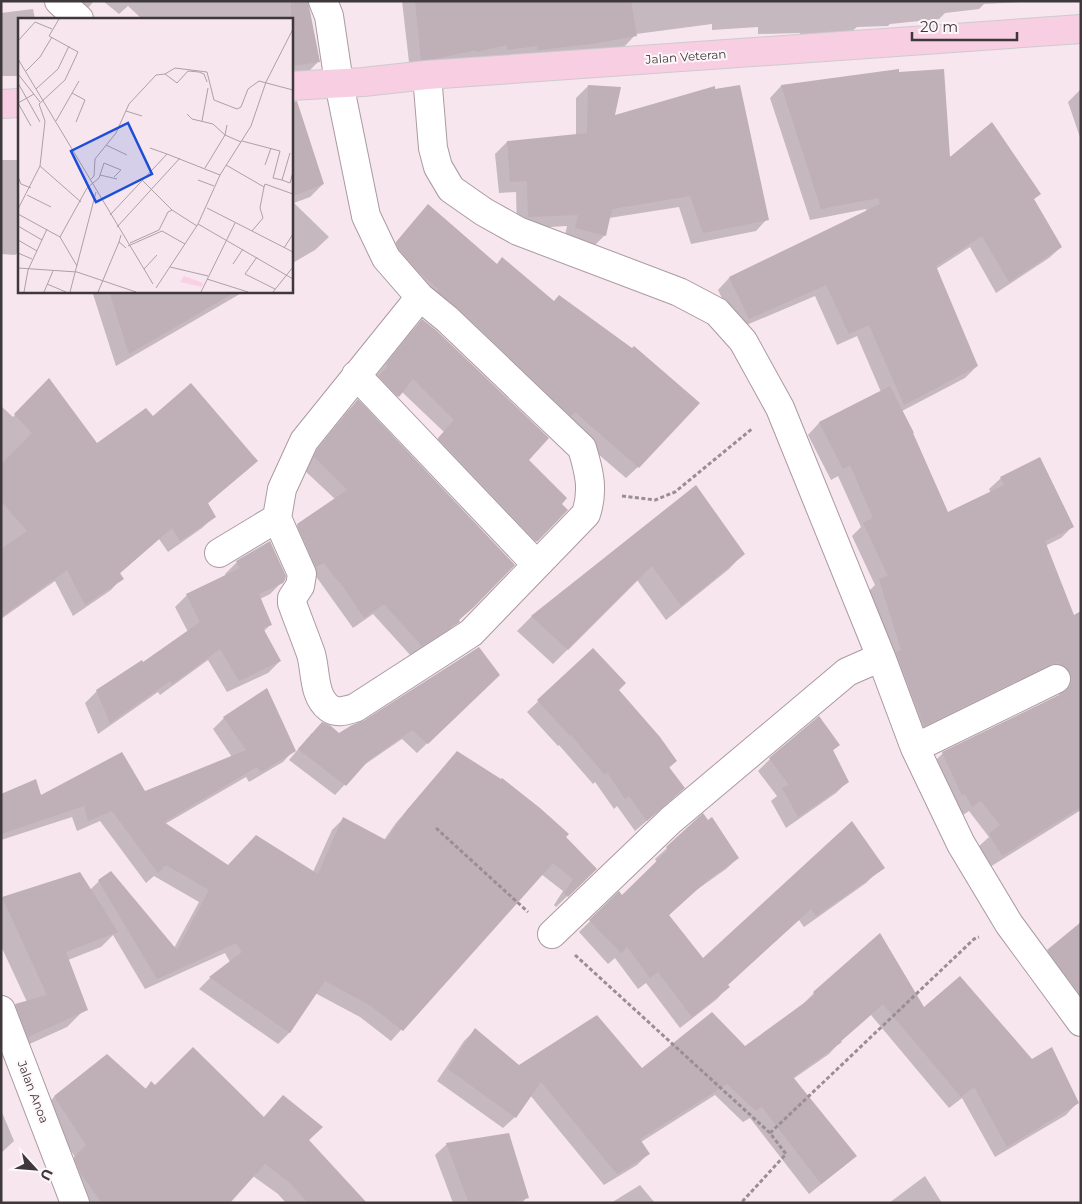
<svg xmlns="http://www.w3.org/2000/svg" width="1082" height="1204" font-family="Montserrat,sans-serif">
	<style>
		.shadow { fill: #0003 }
		.building { fill: #bfafb6 }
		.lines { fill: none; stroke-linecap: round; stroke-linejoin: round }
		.minor-casing { stroke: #aa9aa1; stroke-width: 30 }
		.major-casing { stroke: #cdcbcc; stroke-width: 30 }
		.path { stroke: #9a8e94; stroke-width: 3; stroke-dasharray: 4 2.5; stroke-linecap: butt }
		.minor { stroke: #fff; stroke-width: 28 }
		.major { stroke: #f8cee2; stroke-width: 28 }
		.labels { text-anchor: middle; stroke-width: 4; stroke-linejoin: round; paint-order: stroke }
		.street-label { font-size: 12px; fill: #3f383b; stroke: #fef7fa }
		.inset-road { fill: none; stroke: #ada0a6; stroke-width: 1 }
		.view { fill: #1d4ed8; fill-opacity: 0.15; stroke: #1d4ed8; stroke-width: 2.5 }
		.inset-edge { fill: none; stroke: #3f383b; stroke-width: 2.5 }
	</style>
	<rect width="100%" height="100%" fill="#f7e6ee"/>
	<path class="shadow" d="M80,1H94L88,8Z
		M103,1H307L319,61L307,73L291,76V19H142L128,6L119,14Z
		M402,1H1039L984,4L979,9L945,13L939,19L890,24L888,26L857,27L850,33L800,37V33L758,34V27L712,30V24L636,34L624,47L578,56L496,61L495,56L465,63L410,71Z
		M33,9L35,19H19V76H1V13Z
		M898,71L949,160L1033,200L1061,247L1049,258L996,293L970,247L936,269L977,366L965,378L902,411L947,514L991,493L989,489L1001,478L1073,526L1061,538L1045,546L1073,617L1081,750V810L990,867L978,847L989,837L969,811L960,817L931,765L943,753L1059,696L1060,693L1058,684L912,737L868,592L875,585L852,536L861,527L838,476L831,480L808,435L819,423L881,392L857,336L837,345L815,296L737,329L718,290L729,278L867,212L866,209L810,220L770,98L781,86Z
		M588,86L614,117L767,219L756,231L691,244L679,207L609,218L605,235L593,247L564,240L567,226L517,229L516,192L499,193L495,154L507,142L576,136V98Z
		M1080,90H1081V140L1068,102Z
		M291,126L323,184L310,197L294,203L329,237L315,250L291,264Z
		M1,160H19V252L15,255L1,254Z
		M428,206L496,265L554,302L638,467L626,478L562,423L385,255Z
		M92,291H245L116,366Z
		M422,321L560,504L566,510L524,553L427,451L444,432L402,392L386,408L375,377L411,332Z
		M37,391L97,445L153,418L244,472L207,504L214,517L202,528L168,552L159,539L119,574L122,578L111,590L73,616L55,581L1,619V406L13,417Z
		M358,401L473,606L447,632L411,656L373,614L353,628L287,536L298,525L335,499L303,469L307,462L347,412Z
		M696,486L743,554L729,569L666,620L637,580L553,664L517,631L532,616Z
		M237,562L282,582L270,594L260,599L271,624L264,631L280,661L268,673L227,692L208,660L160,695L158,692L98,734L85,703L97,691L142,664L188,632L175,607L187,595L226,576L225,574Z
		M593,649L618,690L676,761L669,768L672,799L635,831L617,806L614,809L595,782L593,784L559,745L558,746L527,712Z
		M488,685L417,753L402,739L361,767L335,795L289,760L312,733L339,735Z
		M224,718L294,750L283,762L249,782L246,777L165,824L227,866L313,872L332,830L343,819L384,840L396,823L457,752L564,838L595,869L556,907L554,905L563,891L541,874L391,1041L360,1017L315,993L289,1033L278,1044L199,989L210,978L230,962L225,953L145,989L113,935L101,947L68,960L83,1011L67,1027L12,1052L1,1020L16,1005L27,1002L1,946L2,898L79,874L90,890L99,881L174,948L199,902L154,876L146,883L100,821L77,831L72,817L1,840V796L41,797L145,792L232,757L213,729Z
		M839,745L832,751L848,781L836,793L786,828L771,801L777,796L758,771L770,759Z
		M703,815L738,858L726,869L695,891L668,916L703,960L878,871L866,883L804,927L799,920L727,985L728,987L717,999L680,1028L646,983L638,989L615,958L608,964L579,932L619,893L622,896L657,863L655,859Z
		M1081,923V1023L1036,962Z
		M814,993L924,1009L1031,1061L1077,1103L1066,1115L995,1157L962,1098L949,1108L871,1015L840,1042L829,1054L793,1079L855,1156L843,1167L809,1194L750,1118L743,1122L715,1095L641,1142L648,1154L637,1165L604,1185L530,1095L515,1117L503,1128L437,1081L464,1041L475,1030L519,1067L642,1069L745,1048L802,1005Z
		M106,1056L144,1090L151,1083L155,1087L263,1118L283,1096L308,1141L365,1203H286L278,1194L253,1176L228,1203H82L63,1169L75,1157L43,1109L54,1097Z
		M1,1110L14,1141L1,1153Z
		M447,1144L527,1197L522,1203H453L435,1155Z
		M925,1176L942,1203H889Z
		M640,1185L655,1203H611Z"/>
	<path class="building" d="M291,1H308L320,62L291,66Z
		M415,1H631L637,36L591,44L538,50L537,46L507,50V45L476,52V50L435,59L421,60Z
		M899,69V72L944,69L950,157L992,122L1041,194L1034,199L1062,247L1009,282L982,236L936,266L978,366L904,405L869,325L849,334L826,285L749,319L729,277L880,204L878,198L821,209L781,85Z
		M588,85L621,87L615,115L715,86V89L740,85L769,220L703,233L690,196L612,209L606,236L575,228L578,215L528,217L527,181L510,182L507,141L587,133Z
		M297,101L324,184L291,197V102Z
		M428,204L497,264L502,257L554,301L559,295L632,348L634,346L700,403L639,468L575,412L571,416L458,308L437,291L438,289L418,271L399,249L396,242Z
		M109,291H237L129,354Z
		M422,319L437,331L549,438L529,460L567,498L562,504L568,510L537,542L438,438L454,420L413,379L399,397L379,376L388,366L386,364Z
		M49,378L97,443L146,408L153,416L191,383L258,461L208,503L216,517L180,541L172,528L120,573L124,579L85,605L67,570L1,617V549L27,531L1,501V464L32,433L14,414Z
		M890,386L914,433H913L948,512L1004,485L1000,477L1040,457L1074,527L1045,541L1074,615L1081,611V807L1002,856L989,834L1000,825L981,801L972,807L965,794L962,796L942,752L1063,693L1069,687L1072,680L1070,673L1064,666L1057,663L1049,665L924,726L896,652L901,650L879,579L888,576L863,523L873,518L850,465L843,469L819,422Z
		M358,399L515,565L474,607L459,620L460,622L422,646L384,604L364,618L340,582L339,583L324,563L316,567L297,524L347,490L314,457L317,449Z
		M696,485L745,554L681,606L652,566L568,650L531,616Z
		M270,541L286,576L285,580L283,583L259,594L272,625L263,628L281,661L239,681L220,649L172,684L170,681L110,723L96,690L142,660L143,662L200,622L186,594L240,568L236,561Z
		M479,647L500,675L428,744L412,730L369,760L346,786L298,749L322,722L331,726L339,733L352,725L363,721Z
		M593,648L626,683L619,690L660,737L677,761L669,767L685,788L647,821L629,796L625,799L607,772L604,774L571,735L570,736L537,700Z
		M267,688L296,751L261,772L257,767L164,822L228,865L256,835L318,874L343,817L386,840L407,810L457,751L501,779L502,778L540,808L569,834L566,837L597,869L568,897L564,893L573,879L553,863L403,1031L371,1006L325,981L290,1033L209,977L242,952L236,943L157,979L98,880L111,871L177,950L209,890L166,865L158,873L112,811L88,821L84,806L1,834V794L36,779L41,795L122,752L145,791L246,750L223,717Z
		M819,716L840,745L833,750L849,782L798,817L782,788L789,785L769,758Z
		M703,813L708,820L712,817L739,858L709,879L669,915L703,958L852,821L885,868L816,916L811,909L728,985L730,987L692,1017L658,972L650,978L627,947L621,953L589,920L619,891L622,895L668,850L666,847Z
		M80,872L118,932L66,952L88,1010L28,1037L15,1004L47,995L2,897Z
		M1081,922V995L1047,950Z
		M880,933L924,1007L960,976L1032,1059L1052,1047L1079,1103L1007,1147L974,1087L961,1097L883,1004L841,1041L842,1042L793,1077L857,1156L821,1184L762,1107L756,1111L727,1084L640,1139L650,1154L617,1174L541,1082L516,1118L448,1069L475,1028L519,1065L597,1015L642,1068L712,1012L745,1046L815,995L813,992Z
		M193,1047L264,1117L283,1095L323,1127L309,1140L367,1203H308L289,1182L265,1164L230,1203H102L81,1174L74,1157L86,1145L54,1096L107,1054L146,1089L151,1081L155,1085Z
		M509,1133L529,1198L508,1203H469L446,1143Z"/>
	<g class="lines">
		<defs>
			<path id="minor" d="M59,1L79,19
				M323,1L329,16L339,83L366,216L386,258L420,297L447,319L582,448C589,471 594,490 586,514L471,633L355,708C347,710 337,714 329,708C313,696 316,671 311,654C305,637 298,620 292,603V598L300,586L302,574L277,518L282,489L304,441L420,297
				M427,75L433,148L438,167L451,189L484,212L518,231L679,292L717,312L743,341L780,408L881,657L915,748L961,844L1009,924L1081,1022
				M356,375L536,564
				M219,553L277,518
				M915,748L1056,679
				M552,934L671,820L847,672L881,657
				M1,1010L75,1203"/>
			<path id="major" d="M291,86L363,82L427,75L1081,29
				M1,104L19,103"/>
		</defs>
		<use href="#minor" class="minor-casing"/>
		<use href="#major" class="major-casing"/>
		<path class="path" d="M622,496L655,500L675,492L753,428
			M436,828L528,912
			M575,955L770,1133L786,1154L741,1203
			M770,1133L974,939L979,937"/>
		<use href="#minor" class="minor"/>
		<use href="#major" class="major"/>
	</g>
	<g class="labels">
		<g class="street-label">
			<text transform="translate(686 57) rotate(-4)" y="4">Jalan Veteran</text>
			<text transform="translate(33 1092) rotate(69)" y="4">Jalan Anoa</text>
		</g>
	</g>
	<g transform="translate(18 18)">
		<rect width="275" height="275" fill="#f7e6ee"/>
		<path d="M166,258L185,265L184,269L162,264Z" fill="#f9d1e2"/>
		<path class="inset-road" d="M0,23L17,4L34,11M0,41L135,266M8,53L22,39L34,19M0,56L22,84M147,56L159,65L170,53L181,54L186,56L189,64M0,65L22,104M18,71L40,51L51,28M54,75L67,82L58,104M0,85L13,108M0,85L16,76M108,93L124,98M169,96L174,101L195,106L207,117L187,150M38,103L61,63M184,103L190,70M209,107L207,117L223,124M224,123L262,133L255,160L264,162M88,127L109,137M132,130L149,136M272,135L264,162L272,165L275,154M208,147L246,169L242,190L245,200L234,213M247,147L253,130M22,148L63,184M82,157L99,161M0,159L3,166L13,170M72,162L76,158L77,141L98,115L111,86L138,57L147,56L157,50L189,54L196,82L219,91L223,89L230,71L241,63L275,72M124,162L154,192L179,208M180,162L196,168M246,169L247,166L275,176M9,177L33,189M189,190L275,234M0,191L22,148L27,103L21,86L47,62L60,34L31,18L41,1M0,196L42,219L59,248M92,197L149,136L202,157M180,206L275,261M0,208L24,222M99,209L162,140M141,212L150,194L154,192M144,213L167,226M103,217L101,224L108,230M42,219L69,170L81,160L86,145L103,152L96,159M0,222L19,233M112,225L141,212M110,228L144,213M266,230L275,216M0,235L14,241M239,239L227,256L257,271M215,246L225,231M152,249L190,258M0,250L59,254L118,274M126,251L139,237M189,261L230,274M29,266L48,274M138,270L180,206L202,157L233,108L248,64L275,11M6,274L10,252L29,211M26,274L35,253M52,274L78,174M80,274L101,224M183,274L217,205M255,274L275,249"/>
		<path class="view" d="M110,105L134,156L78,184L53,133Z"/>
		<rect width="275" height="275" class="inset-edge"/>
	</g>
	<rect width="1082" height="1204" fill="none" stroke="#3f383b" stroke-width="5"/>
	<g transform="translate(35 1169) rotate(116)" stroke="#fef7fa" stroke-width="4" paint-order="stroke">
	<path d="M0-4L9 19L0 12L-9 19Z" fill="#3f383b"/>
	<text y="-8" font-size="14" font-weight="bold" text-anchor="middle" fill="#3f383b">U</text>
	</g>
	<path d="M912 32v8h105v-8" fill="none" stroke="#3f383b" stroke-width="2.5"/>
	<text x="920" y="32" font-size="15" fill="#3f383b" stroke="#fef7fa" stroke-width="4" paint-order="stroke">20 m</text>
</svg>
